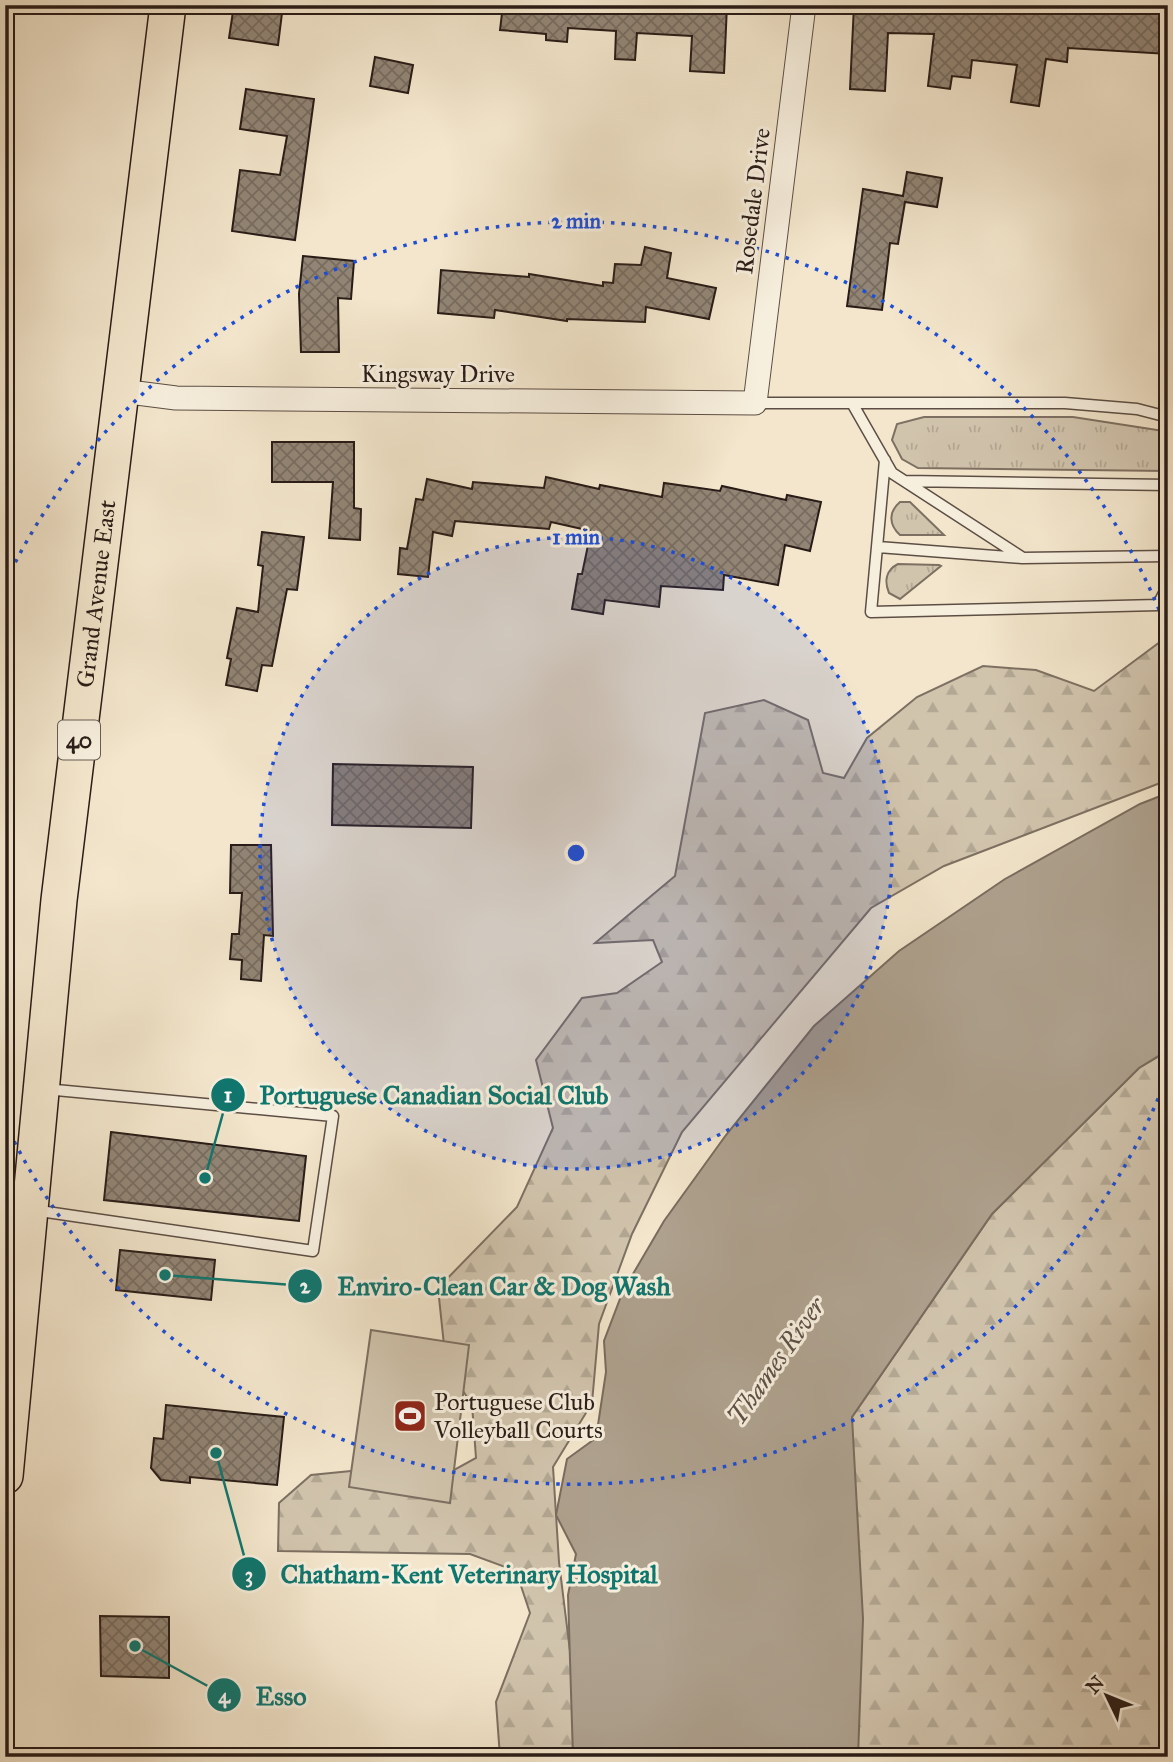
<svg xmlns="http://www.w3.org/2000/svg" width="1173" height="1762" font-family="'IM FELL Great Primer',serif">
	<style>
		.grass { fill: url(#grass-tufts); stroke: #7d7062; stroke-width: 2 }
		.forest { fill: url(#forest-firs); stroke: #7d7062; stroke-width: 2 }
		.pitch { fill: #d1c4ad; stroke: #7d7062; stroke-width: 2 }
		.water { fill: #aea18e; stroke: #796c5e; stroke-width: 2 }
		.building { fill: url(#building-cross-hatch); stroke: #291c17; stroke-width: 2 }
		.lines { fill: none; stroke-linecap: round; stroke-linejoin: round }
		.service-casing { stroke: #5c4e44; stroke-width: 13 }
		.minor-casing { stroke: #5c4e44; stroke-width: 25 }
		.primary-casing { stroke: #291c17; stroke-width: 38 }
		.service { stroke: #f7efde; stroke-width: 10 }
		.minor { stroke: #f7efde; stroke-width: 23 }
		.primary { stroke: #f3e6cc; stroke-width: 35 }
		.ring { fill: none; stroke: #1d4ed8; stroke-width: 3.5; stroke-dasharray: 3.5 7 }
		.labels { text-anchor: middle; stroke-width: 6; stroke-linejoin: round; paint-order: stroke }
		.shield { fill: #f7efde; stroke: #675b53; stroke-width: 2 }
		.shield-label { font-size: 23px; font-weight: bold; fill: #291c17 }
		.street-label { font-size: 24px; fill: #291c17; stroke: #f7efde }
		.poi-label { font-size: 24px; fill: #291c17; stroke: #f7efde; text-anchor: start }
		.water-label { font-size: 26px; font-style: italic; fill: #5e5147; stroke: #f7efde }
		.centre { fill: #1d4ed8; stroke: #f7efde; stroke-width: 3.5 }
		.ring-label { font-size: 21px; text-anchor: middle; font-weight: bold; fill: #1d4ed8; stroke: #f7efde; stroke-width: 6; stroke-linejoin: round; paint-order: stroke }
		.leader { fill: none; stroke: #0f766e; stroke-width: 2.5 }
		.callout-dot { fill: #0f766e; stroke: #f7efde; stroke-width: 2.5 }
		.mark-label { font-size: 21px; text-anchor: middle; font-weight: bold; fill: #fff }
		.callout-label { font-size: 26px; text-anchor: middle; font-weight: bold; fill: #0f766e; stroke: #f7efde; stroke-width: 6; stroke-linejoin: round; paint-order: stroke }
	</style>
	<defs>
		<pattern id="grass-tufts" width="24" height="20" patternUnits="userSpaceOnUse" patternTransform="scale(1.75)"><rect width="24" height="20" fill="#d1c4ad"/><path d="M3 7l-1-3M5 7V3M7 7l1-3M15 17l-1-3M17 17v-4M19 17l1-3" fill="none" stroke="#b3a894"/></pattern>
		<pattern id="forest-firs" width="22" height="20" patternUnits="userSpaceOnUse" patternTransform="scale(1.75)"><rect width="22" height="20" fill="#d1c4ad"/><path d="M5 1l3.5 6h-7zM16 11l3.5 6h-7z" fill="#b3a894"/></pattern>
		<pattern id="building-cross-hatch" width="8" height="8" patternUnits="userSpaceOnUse" patternTransform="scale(1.75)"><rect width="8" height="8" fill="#928575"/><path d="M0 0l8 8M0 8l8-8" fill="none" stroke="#776c5f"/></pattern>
	</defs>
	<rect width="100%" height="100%" fill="#f3e6cc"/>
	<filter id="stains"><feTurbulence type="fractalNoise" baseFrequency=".00286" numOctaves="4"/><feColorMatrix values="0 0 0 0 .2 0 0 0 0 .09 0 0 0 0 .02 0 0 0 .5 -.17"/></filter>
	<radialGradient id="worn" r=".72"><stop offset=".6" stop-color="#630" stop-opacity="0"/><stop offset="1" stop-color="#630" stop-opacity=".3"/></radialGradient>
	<path class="grass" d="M924,417H1073L1157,430L1168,432V471L918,468L902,459L892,440L897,424Z
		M900,502H910L944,535H900C889,525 888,512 900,502Z
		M898,564L939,565L941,566L900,599L889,593C884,581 886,570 898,564Z"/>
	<path class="forest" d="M1168,636V780L944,866L871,908L682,1132L632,1234L599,1324L592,1403L553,1467L559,1562L583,1757H500L496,1702L530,1613L516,1571L470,1554L278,1551L279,1503L311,1475L371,1469L436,1480L476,1458L472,1405L446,1364L438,1288L517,1207L553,1128L536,1060L582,998L617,993L662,962L653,940L595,943L675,876L705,713L764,700L808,720L823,773L844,778L867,738L917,697L983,666L1036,670L1094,691Z
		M1168,1051V1757H853L852,1417L992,1214L1139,1068Z"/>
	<path class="pitch" d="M371,1330L469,1345L450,1503L349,1487Z"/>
	<path class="water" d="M1168,793V1050L1139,1068L992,1214L852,1417L863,1619L858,1757H573L568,1595L576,1554L556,1515L567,1459L596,1438L606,1372L604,1341L623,1291L664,1221L726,1135L814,1026L899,951L1005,879L1140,804Z"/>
	<path class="building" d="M234,5H283L278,45L229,38Z
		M503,5H727L724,73L690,71L692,36L637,33L635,60L615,59L616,31L568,28L567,42L546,40V34L500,30Z
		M854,5H1168V54L1068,48L1067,62L1046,59L1039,106L1011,102L1017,65L972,60L970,78L952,76L950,89L928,86L934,34L888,33L885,91L850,89Z
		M375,57L413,65L408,93L370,86Z
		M246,89L314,99L295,240L232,231L240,170L280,175L287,136L240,129Z
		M907,172L942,178L937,207L905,202L898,244L890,243L882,310L847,306L863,189L903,196Z
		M645,247L671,253L667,278L716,288L709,319L646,307L645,322L567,319V321L495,310L494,318L438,313L441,270L529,277V274L603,286V282L613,283L615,264L641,265Z
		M303,256L354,261L351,299L338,298L339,352H301L299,294Z
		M272,442H354V508L361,509L360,540L329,538L333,482H272Z
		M546,477L599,489L600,485L662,497L664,483L720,491L722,486L786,500L787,495L821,502L810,551L785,545L778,585L724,575L723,590L661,586L659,607L605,600L603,614L572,609L578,574H582L591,531L551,522L549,529L455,521L452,536L433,532L428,577L398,574L400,548L407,549L416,499L423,500L427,479L472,489L473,482L544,488Z
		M262,532L304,537L297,590L287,589L272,666L262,665L257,691L226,685L231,659L227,658L237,608L258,612L263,566L258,565Z
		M333,764L473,767L471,828L332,825Z
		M231,845H271L273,936L264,935L261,981L241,979L242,960L230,959L232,934H239L242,893H230Z
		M111,1132L306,1156L299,1221L104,1200Z
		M120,1250L215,1260L211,1300L116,1290Z
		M166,1405L284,1417L277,1485L190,1477V1483L161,1480L151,1468L154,1438L163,1439Z
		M100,1616L169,1617V1678L101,1676Z"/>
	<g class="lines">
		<defs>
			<path id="service" d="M755,403H1065L1137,409L1168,417
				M852,403L892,473L1023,558L1168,556
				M885,460L871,612L1158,605L1168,585
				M905,481L1168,485
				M878,547L1022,558
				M33,1210L313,1251L333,1116L45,1089"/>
			<path id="minor" d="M121,391L176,398L755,403L804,5"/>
			<g id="primary">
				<path id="s1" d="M5,1476L59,900L168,5"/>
			</g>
		</defs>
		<use href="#service" class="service-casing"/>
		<use href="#minor" class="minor-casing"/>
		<use href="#primary" class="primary-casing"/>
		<use href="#service" class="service"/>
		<use href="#minor" class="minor"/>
		<use href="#primary" class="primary"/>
	</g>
	<circle cx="576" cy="853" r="316" fill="#1d4ed8" fill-opacity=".12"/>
	<g class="ring">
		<circle cx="576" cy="853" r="316"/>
		<path d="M1166 1079A632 632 0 0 1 6 1125M6 581A632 632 0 0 1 1166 627"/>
	</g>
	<defs>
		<symbol id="stadium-square" viewBox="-11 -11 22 22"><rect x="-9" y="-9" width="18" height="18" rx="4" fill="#8f2418" stroke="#f7efde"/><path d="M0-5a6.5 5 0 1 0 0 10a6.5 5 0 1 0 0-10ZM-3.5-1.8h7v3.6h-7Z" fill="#fff"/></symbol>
	</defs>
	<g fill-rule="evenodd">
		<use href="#stadium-square" x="391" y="1397" width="38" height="38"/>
	</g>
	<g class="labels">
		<rect class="shield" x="58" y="720.5" width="42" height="39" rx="5"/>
		<g class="shield-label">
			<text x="79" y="748">40</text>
		</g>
		<g class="street-label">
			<text transform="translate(753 201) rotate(-83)" y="8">Rosedale Drive</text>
			<text x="438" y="382">Kingsway Drive</text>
			<text dy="8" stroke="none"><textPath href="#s1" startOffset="887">Grand Avenue East</textPath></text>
		</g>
		<g class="poi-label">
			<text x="434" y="1410">Portuguese Club<tspan x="434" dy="28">Volleyball Courts</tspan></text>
		</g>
		<g class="water-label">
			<text transform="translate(776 1361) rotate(-55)" y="9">Thames River</text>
		</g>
	</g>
	<circle cx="576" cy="853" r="10" class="centre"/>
	<g class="ring-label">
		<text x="576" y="228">2 min</text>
		<text x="576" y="544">1 min</text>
	</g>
	<path class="leader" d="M205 1178L228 1095M165 1275L305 1286M216 1453L249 1574M135 1646L224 1695"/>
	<g class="callout-dot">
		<circle cx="205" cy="1178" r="7"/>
		<circle cx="165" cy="1275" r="7"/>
		<circle cx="216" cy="1453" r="7"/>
		<circle cx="135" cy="1646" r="7"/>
		<circle cx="228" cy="1095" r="18"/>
		<circle cx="305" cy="1286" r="18"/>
		<circle cx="249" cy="1574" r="18"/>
		<circle cx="224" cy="1695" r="18"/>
	</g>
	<g class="mark-label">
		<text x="228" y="1102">1</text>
		<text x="305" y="1293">2</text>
		<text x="249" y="1582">3</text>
		<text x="224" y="1703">4</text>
	</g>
	<g class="callout-label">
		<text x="434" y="1104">Portuguese Canadian Social Club</text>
		<text x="504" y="1295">Enviro-Clean Car &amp; Dog Wash</text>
		<text x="469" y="1583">Chatham-Kent Veterinary Hospital</text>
		<text x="281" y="1705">Esso</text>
	</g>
	<rect width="1173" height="1762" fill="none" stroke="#f3e6cc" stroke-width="28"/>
	<rect x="7" y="7" width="1159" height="1748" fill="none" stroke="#291c17" stroke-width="3.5"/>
	<rect x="14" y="14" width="1145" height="1734" fill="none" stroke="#291c17" stroke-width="2"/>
	<g transform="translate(1107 1696) rotate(313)" stroke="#f7efde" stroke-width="5" paint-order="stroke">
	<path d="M0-5L12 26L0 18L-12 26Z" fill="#291c17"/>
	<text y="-10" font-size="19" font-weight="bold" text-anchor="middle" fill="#291c17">N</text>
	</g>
	<rect width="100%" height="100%" filter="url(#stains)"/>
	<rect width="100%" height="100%" fill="url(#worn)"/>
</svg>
